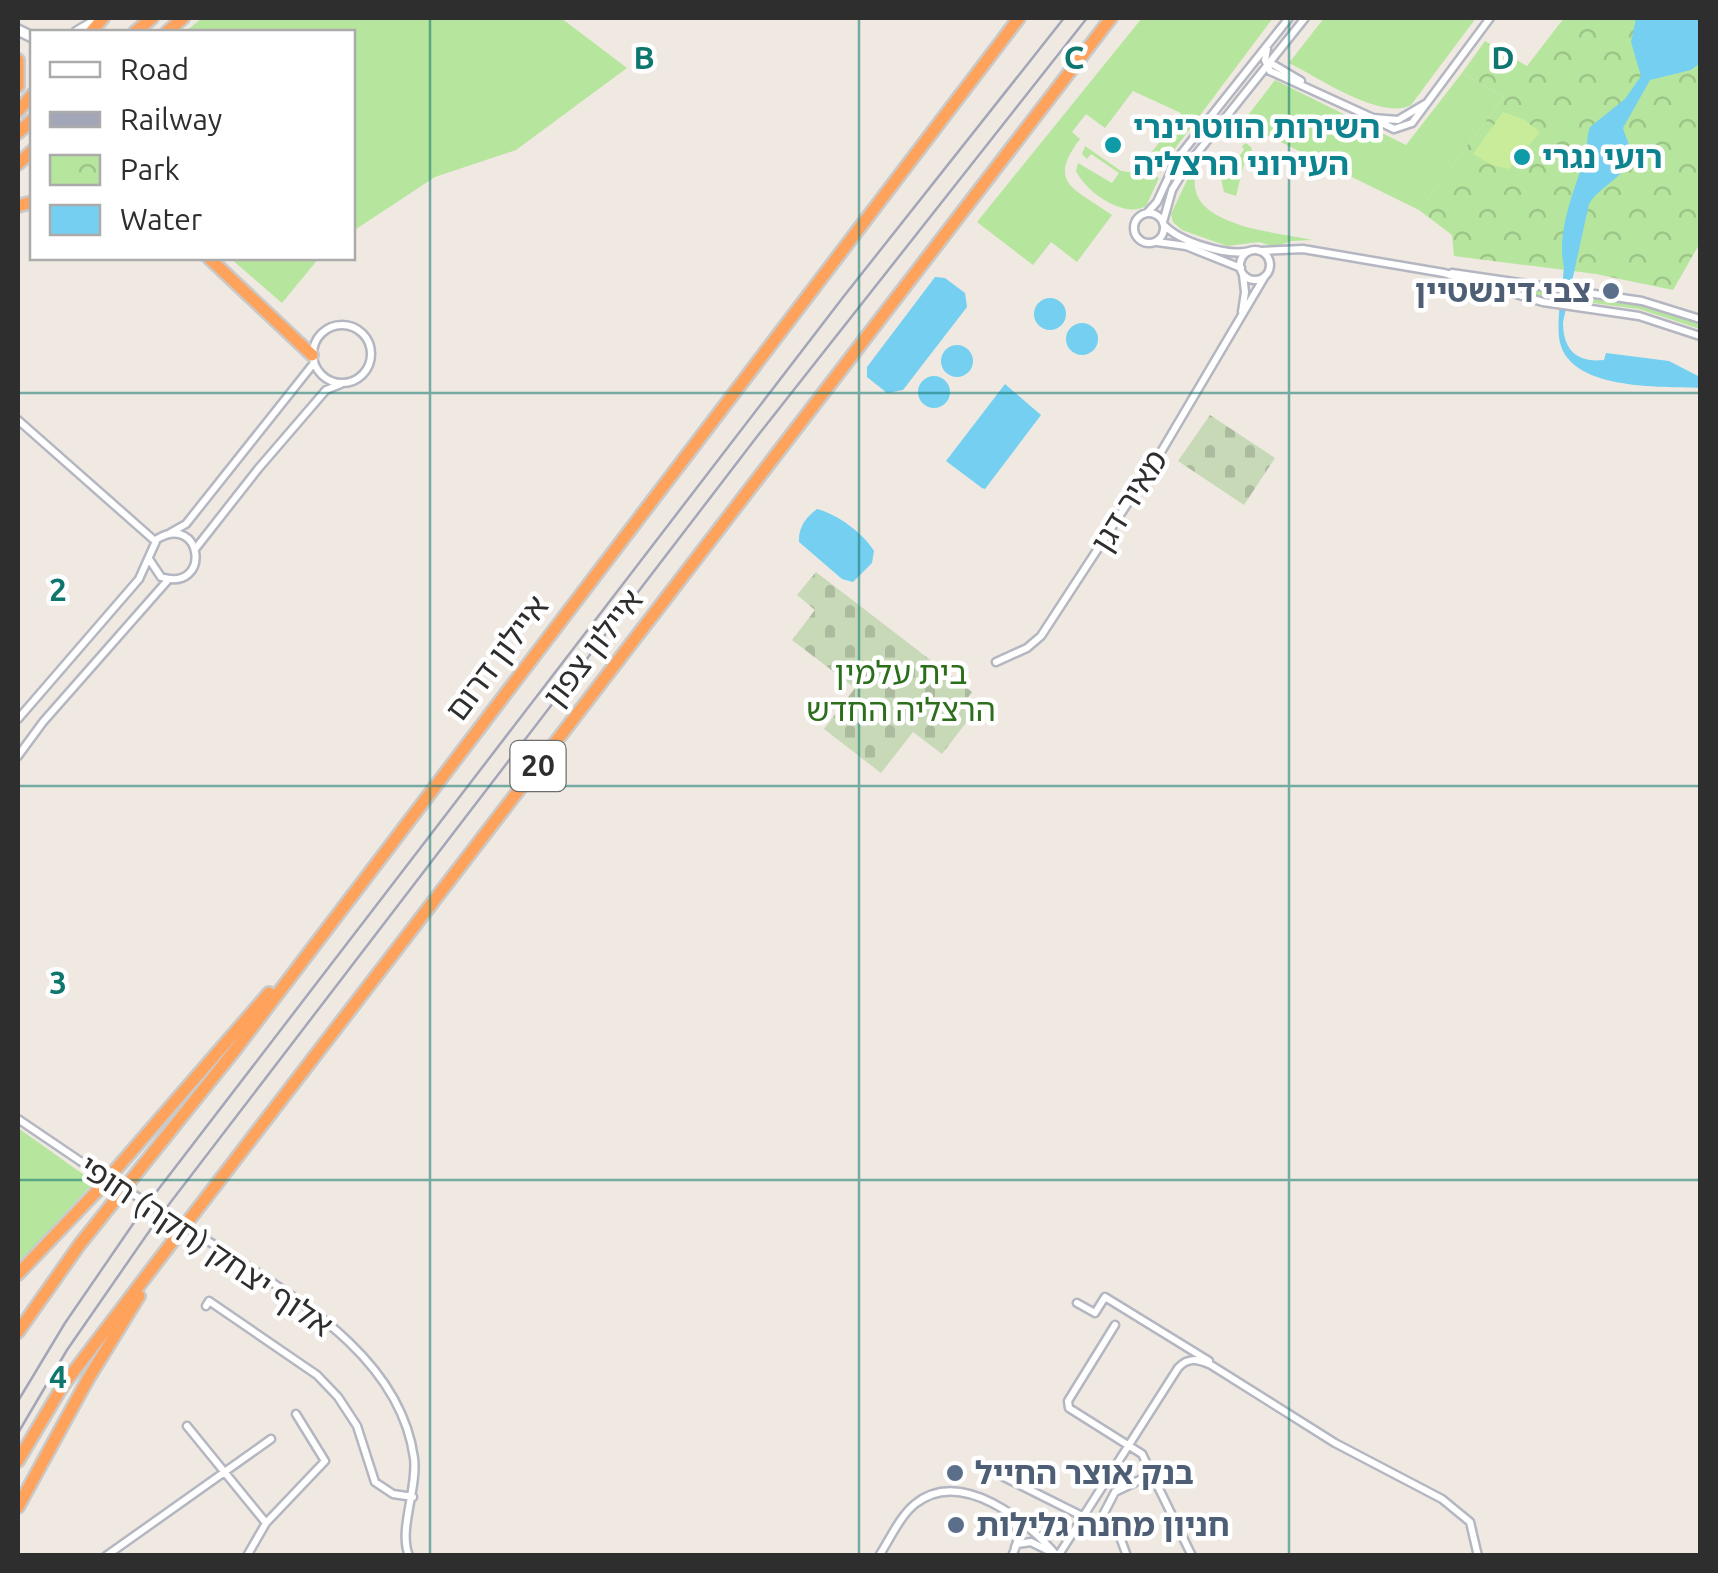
<svg xmlns="http://www.w3.org/2000/svg" width="1718" height="1573" font-family="Ubuntu,'Noto Sans Hebrew',sans-serif">
	<style>
		.grass { fill: #b6e59e }
		.cemetery { fill: url(#cemetery-stones) }
		.park { fill: url(#park-crowns) }
		.pitch { fill: #c9ec9a }
		.water { fill: #75cff0 }
		.lines { fill: none; stroke-linecap: round; stroke-linejoin: round }
		.street-casing { stroke: #b4b7c1; stroke-width: 11 }
		.secondary-casing { stroke: #b4b7c1; stroke-width: 14 }
		.highway-casing { stroke: #c9c9c9; stroke-width: 16 }
		.street { stroke: #fff; stroke-width: 6 }
		.secondary { stroke: #fff; stroke-width: 9 }
		.highway { stroke: #ffa35c; stroke-width: 11 }
		.rail { stroke: #a3a6b8; stroke-width: 2.5 }
		.street-bridge-casing { stroke: #b4b7c1; stroke-width: 11; stroke-linecap: butt }
		.street-bridge { stroke: #fff; stroke-width: 6 }
		.grid { fill: none; stroke: #0f766e; stroke-width: 2.5; stroke-opacity: 0.55 }
		.culture-dot { fill: #0f9aa8; stroke: #fff; stroke-width: 4 }
		.service-dot { fill: #5c6f8a; stroke: #fff; stroke-width: 4 }
		.labels { text-anchor: middle; stroke-width: 9; stroke-linejoin: round; paint-order: stroke }
		.shield { fill: #fff; stroke: #6d6d6d; stroke-width: 2.5 }
		.shield-label { font-size: 30px; font-weight: bold; fill: #2e2e2e }
		.culture-label { font-size: 32px; font-weight: bold; fill: #0d838f; stroke: #fff; text-anchor: start }
		.service-label { font-size: 32px; font-weight: bold; fill: #4e5e75; stroke: #fff; text-anchor: start }
		.street-label { font-size: 32px; fill: #2e2e2e; stroke: #fff }
		.park-label { font-size: 32px; fill: #2c6e1b; stroke: #fff }
		.grid-label { font-size: 32px; text-anchor: middle; font-weight: bold; fill: #0f766e; stroke: #fff; stroke-width: 9; stroke-linejoin: round; paint-order: stroke }
	</style>
	<defs>
		<pattern id="cemetery-stones" width="16" height="16" patternUnits="userSpaceOnUse" patternTransform="scale(2.5)"><rect width="16" height="16" fill="#c8d9b8"/><path d="M2 7V4a2 2 0 0 1 4 0v3zM10 15v-3a2 2 0 0 1 4 0v3z" fill="#acbb9e"/></pattern>
		<pattern id="park-crowns" width="20" height="18" patternUnits="userSpaceOnUse" patternTransform="scale(2.5)"><rect width="20" height="18" fill="#b6e59e"/><path d="M2 6a3 3 0 1 1 6 0M12 15a3 3 0 1 1 6 0" fill="none" stroke="#9dc588"/></pattern>
	</defs>
	<rect width="100%" height="100%" fill="#efe9e1"/>
	<path class="grass" d="M202,18H561L627,68L516,150L435,177L353,231L352,32H185Z
		M1142,18H1273L1168,158L1161,173L1146,160L1181,113L1133,91L1105,128L1086,114L1072,132L1080,139C1046,184 1075,188 1112,215L1077,262L1051,242L1033,265L977,222Z
		M1324,18H1476L1411,105C1382,121 1317,77 1289,63Z
		M1462,73L1504,97L1419,210L1242,123L1275,80L1406,145Z
		M1246,143L1251,147L1252,151H1247L1236,196L1224,192L1221,179L1244,150L1242,146Z
		M1085,146L1121,171L1137,173L1143,165L1159,178L1146,206C1124,219 1086,192 1076,171L1078,163L1112,183L1119,173L1091,154L1087,159L1082,154Z
		M1189,176L1195,177C1188,227 1278,232 1312,240L1291,241L1275,247L1259,242L1227,246L1182,230L1173,222L1171,214Z
		M230,258H319L282,303Z
		M1501,282L1639,304L1697,322L1700,329L1639,309L1539,296Z
		M18,1128L94,1182L18,1264Z"/>
	<path class="cemetery" d="M1210,415L1275,458L1244,505L1178,461Z
		M816,572L972,692L961,707L972,715L942,754L913,732L881,773L824,729L855,688L792,640L815,610L797,595Z"/>
	<path class="park" d="M1564,18H1700V243L1673,290L1596,274L1454,256L1452,235L1419,210L1504,97L1462,73L1485,41L1527,66Z"/>
	<path class="pitch" d="M1503,112L1523,119L1540,132L1509,169L1492,165L1473,154Z"/>
	<path class="water" d="M1636,18H1700V63L1691,70L1650,80L1623,128C1625,136 1630,144 1630,152C1629,177 1600,185 1589,204L1563,322C1563,350 1577,363 1604,360L1606,353L1669,361L1700,377V388C1663,386 1565,392 1559,337C1557,315 1562,289 1564,267C1556,233 1574,190 1585,158C1588,148 1586,137 1590,127L1625,99L1641,76L1631,42Z
		M935,277L945,278L965,293L967,307L903,390L887,393L867,377V367Z
		M1034 314a16 16 0 1 1 32 0a16 16 0 1 1-32 0Z
		M1066 339a16 16 0 1 1 32 0a16 16 0 1 1-32 0Z
		M941 361a16 16 0 1 1 32 0a16 16 0 1 1-32 0Z
		M918 392a16 16 0 1 1 32 0a16 16 0 1 1-32 0Z
		M1005,384L1041,415L985,489L982,488L946,461Z
		M817,509C837,514 863,533 874,551L872,563L853,582L842,579L799,542C798,528 806,517 817,509Z"/>
	<g class="lines">
		<defs>
			<path id="street" d="M1267,49L1265,60L1270,71L1373,118L1398,120L1425,104
				M1269,62L1301,81
				M1378,121L1394,129L1412,123L1490,18
				M1147,213L1157,202L1177,159L1289,18
				M1134 228a15 15 0 1 1 30 0a15 15 0 1 1-30 0Z
				M1163,222L1172,190L1186,167L1305,18
				M1164,225C1180,242 1228,257 1250,251
				M1157,242L1186,246L1241,268
				M1240 265a15 15 0 1 1 30 0a15 15 0 1 1-30 0Z
				M1260,251L1303,249L1444,273L1543,302L1639,316L1700,336
				M1452,273L1642,301L1700,319
				M1242,312L1245,292L1243,275
				M313 354a29 29 0 1 1 58 0a29 29 0 1 1-58 0Z
				M18,420L155,541
				M170,533L186,524L314,363
				M196,548L258,469L326,390L341,384
				M996,662L1027,648L1041,636L1161,452L1265,276
				M18,719L139,579L157,539C203,512 212,593 161,577L149,559
				M18,756L43,722L168,580
				M18,1119L80,1161
				M216,1246C294,1297 400,1356 414,1458C418,1488 398,1530 409,1556
				M1077,1303L1095,1313L1105,1297L1209,1361
				M206,1306L209,1301L317,1375L338,1397L357,1426L375,1482L393,1494L413,1497
				M1115,1325L1068,1401L1069,1408L1142,1454L1192,1556
				M187,1426L266,1523
				M996,1473L1084,1517
				M1012,1516L1019,1537L1015,1547
				M106,1556L271,1439
				M247,1556L266,1523L325,1461L296,1414
				M879,1556C890,1539 900,1516 915,1504C961,1467 1028,1521 1057,1556
				M1012,1556L1017,1544L1031,1542L1055,1554
				M1058,1556L1178,1368C1188,1357 1197,1359 1211,1365L1335,1443L1442,1499L1470,1522L1478,1556
				M1127,1556L1120,1537L1104,1513L1115,1492L1152,1474"/>
			<path id="secondary" d="M18,30L32,37
				M77,32L94,22"/>
			<path id="highway" d="M91,32L103,18
				M135,32L152,18
				M167,32L183,18
				M18,60V86
				M18,111L32,95
				M18,133L32,120
				M18,164L32,151
				M18,206L32,202
				M209,258L312,355
				M18,1274L98,1190L269,993
				M18,1332L80,1244L235,1050L1019,18
				M18,1461L62,1387L176,1237L1111,18
				M18,1507L88,1379L139,1296"/>
		</defs>
		<use href="#street" class="street-casing"/>
		<use href="#secondary" class="secondary-casing"/>
		<use href="#highway" class="highway-casing"/>
		<use href="#street" class="street"/>
		<use href="#secondary" class="secondary"/>
		<use href="#highway" class="highway"/>
		<path class="rail" d="M18,1401L65,1323L144,1208L844,296L1064,18
			M18,1433L67,1350L157,1220L759,434L1087,18"/>
		<defs>
			<path id="street-bridge" d="M80,1161L216,1246"/>
		</defs>
		<use href="#street-bridge" class="street-bridge-casing"/>
		<use href="#street-bridge" class="street-bridge"/>
	</g>
	<path class="grid" d="M430,18V1556M859,18V1556M1289,18V1556M18,393H1700M18,786H1700M18,1180H1700"/>
	<g class="culture-dot">
		<circle cx="1113" cy="145" r="10"/>
		<circle cx="1522" cy="157" r="10"/>
	</g>
	<g class="service-dot">
		<circle cx="1611" cy="291" r="10"/>
		<circle cx="955" cy="1473" r="10"/>
		<circle cx="956" cy="1525" r="10"/>
	</g>
	<g class="labels">
		<rect class="shield" x="510.5" y="741" width="55" height="50" rx="8"/>
		<g class="shield-label">
			<text x="538" y="776">20</text>
		</g>
		<g class="culture-label">
			<text x="1133" y="138">השירות הווטרינרי<tspan x="1133" dy="37">העירוני הרצליה</tspan></text>
			<text x="1542" y="168">רועי נגרי</text>
		</g>
		<g class="service-label">
			<text x="1591" y="302" text-anchor="end">צבי דינשטיין</text>
			<text x="975" y="1484">בנק אוצר החייל</text>
			<text x="976" y="1536">חניון מחנה גלילות</text>
		</g>
		<g class="street-label">
			<text transform="translate(1129 501) rotate(-58)" y="11">מאיר דגן</text>
			<text transform="translate(593 648) rotate(-52)" y="11">איילון צפון</text>
			<text transform="translate(497 658) rotate(-53)" y="11">איילון דרום</text>
			<text transform="translate(206 1246) rotate(34)" y="11">אלוף יצחק (חקה) חופי</text>
		</g>
		<g class="park-label">
			<text x="901" y="684">בית עלמין<tspan x="901" dy="37">הרצליה החדש</tspan></text>
		</g>
	</g>
	<g class="grid-label">
		<text x="644" y="69">B</text>
		<text x="1074" y="69">C</text>
		<text x="1503" y="69">D</text>
		<text x="58" y="601">2</text>
		<text x="58" y="994">3</text>
		<text x="58" y="1388">4</text>
	</g>
	<rect width="1718" height="1573" fill="none" stroke="#2e2e2e" stroke-width="40"/>
	<rect x="30" y="30" width="325" height="230" fill="#ffffff" stroke="#ababab" stroke-width="2.5"/>
	<rect x="50" y="62" width="50" height="15" fill="#ffffff" stroke="#ababab" stroke-width="2.5"/>
	<text x="120" y="80" font-size="30" fill="#2e2e2e">Road</text>
	<rect x="50" y="112" width="50" height="15" fill="#a3a6b8" stroke="#ababab" stroke-width="2.5"/>
	<text x="120" y="130" font-size="30" fill="#2e2e2e">Railway</text>
	<rect x="50" y="155" width="50" height="30" fill="url(#park-crowns)" stroke="#ababab" stroke-width="2.5"/>
	<text x="120" y="180" font-size="30" fill="#2e2e2e">Park</text>
	<rect x="50" y="205" width="50" height="30" fill="#75cff0" stroke="#ababab" stroke-width="2.5"/>
	<text x="120" y="230" font-size="30" fill="#2e2e2e">Water</text>
</svg>
